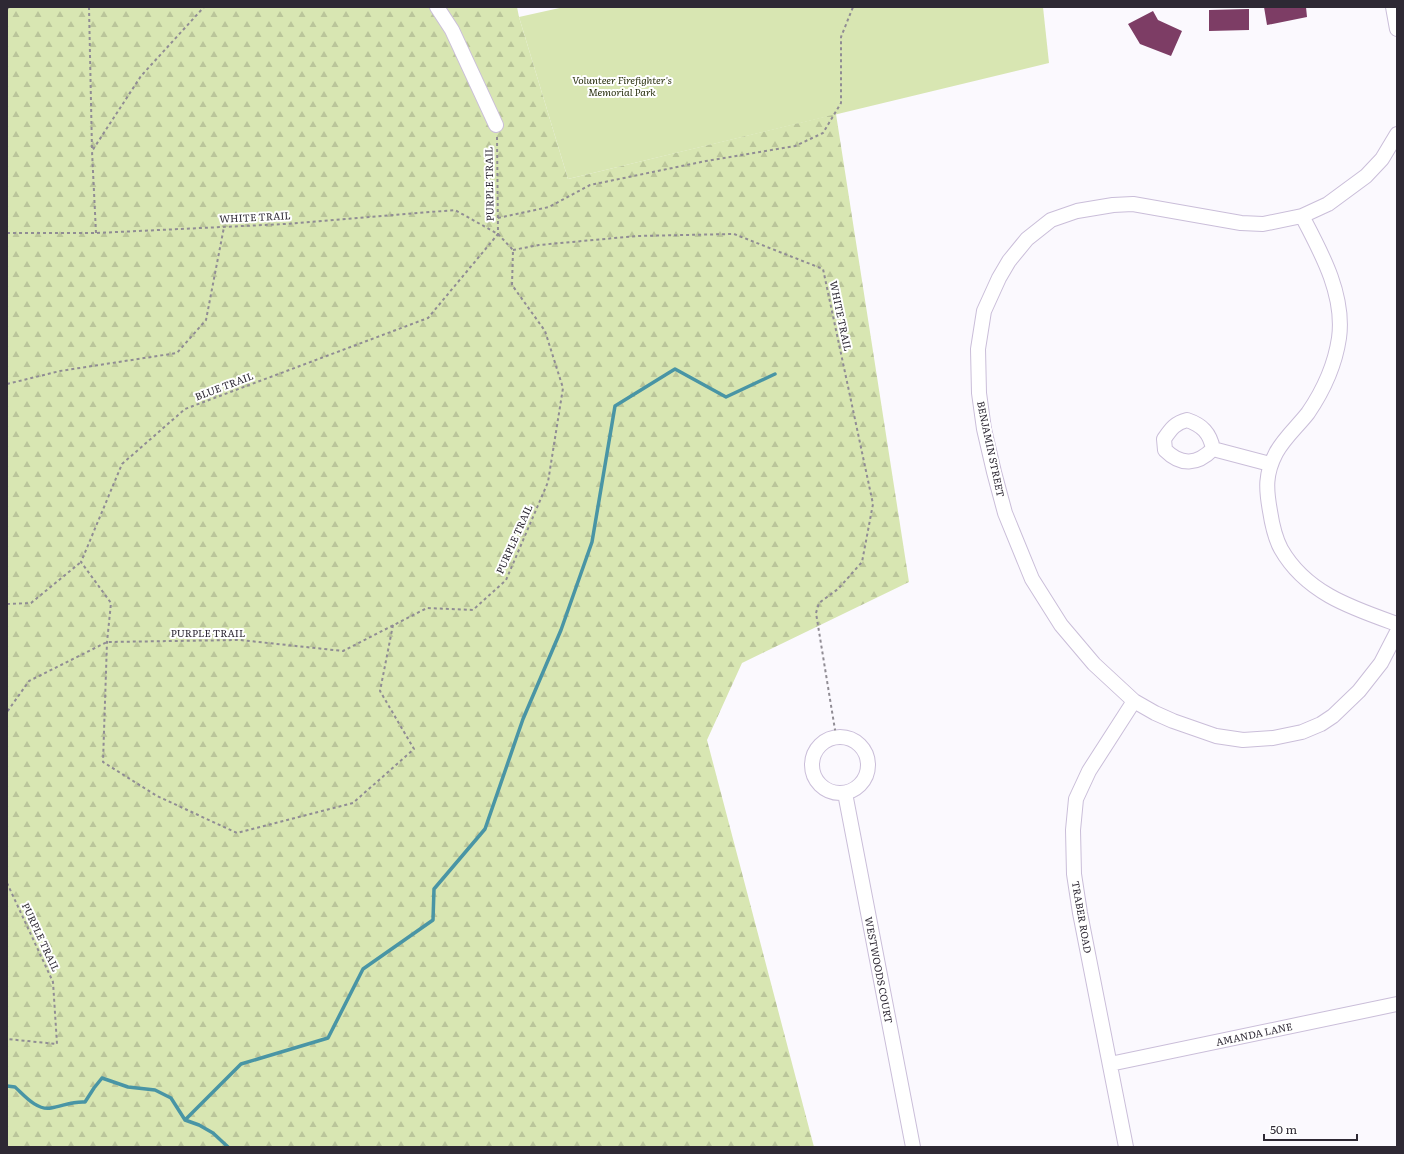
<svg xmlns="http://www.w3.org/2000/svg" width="1404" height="1154" font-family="Literata,serif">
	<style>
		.green { fill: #d8e6b2 }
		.forest { fill: url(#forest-firs) }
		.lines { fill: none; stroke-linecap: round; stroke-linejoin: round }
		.stream { stroke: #4995a5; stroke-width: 3.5 }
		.building { fill: #7d3d65 }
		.street-casing { stroke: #cabed9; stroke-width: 16 }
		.path { stroke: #908c94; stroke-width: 2; stroke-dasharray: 3 3; stroke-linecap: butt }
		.street { stroke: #fff; stroke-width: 14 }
		.labels { text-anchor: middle; stroke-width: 4; stroke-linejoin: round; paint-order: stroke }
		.park-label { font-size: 10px; font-style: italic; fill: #2c3312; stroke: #fff }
		.street-label { font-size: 10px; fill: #2e2934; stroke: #fff }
	</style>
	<defs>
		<pattern id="forest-firs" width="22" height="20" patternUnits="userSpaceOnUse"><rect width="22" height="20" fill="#d8e6b2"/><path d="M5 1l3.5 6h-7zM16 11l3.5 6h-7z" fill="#bac59a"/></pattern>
	</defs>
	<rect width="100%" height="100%" fill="#fbf9fe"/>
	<path class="green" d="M564,7H1043L1049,63L568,179L519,17Z"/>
	<path class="forest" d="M7,7H517L519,17L568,179L836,114L909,582L742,663L707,740L814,1147H7Z"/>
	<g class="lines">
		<path class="stream" d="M7,1086L15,1087C24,1095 37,1111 51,1108C63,1106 73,1101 85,1102L94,1088L102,1078L128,1087L155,1090L171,1098L185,1120L199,1125L213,1133L228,1147
			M185,1120L241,1064L328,1038L363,969L433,920L434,889L485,829L523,719L561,630L592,542L615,406L675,369L726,397L775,374"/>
	</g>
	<path class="building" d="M1264,7H1306L1307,17L1267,25Z
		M1249,9V30L1209,31V10Z
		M1153,11L1158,20L1182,31L1171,56L1140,44L1128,24Z"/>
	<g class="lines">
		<defs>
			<path id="street" d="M437,7L452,30L496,125
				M1393,7L1397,29
				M1397,134L1382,159L1366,176L1328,204L1302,216L1263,224L1241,223L1133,204L1113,205L1077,211L1051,220L1027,239L1009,261L999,278L984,311L978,349L979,393L984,429L994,472L1005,513L1032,579L1061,625L1094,664L1134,701L1155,713L1173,721L1216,736L1243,740L1273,738L1302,732L1321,724L1333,716L1359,691L1381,663L1397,632
				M1302,216C1321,252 1345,295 1339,338C1335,365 1323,391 1308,413C1298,426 1284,438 1276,453C1265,474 1266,489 1270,511C1272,524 1275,538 1281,549C1306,593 1352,608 1397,624
				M1187,420C1202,425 1210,433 1213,449C1197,465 1181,466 1165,450L1164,439C1171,429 1175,423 1187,420Z
				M1213,449L1270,464
				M812 765a28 28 0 1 1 56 0a28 28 0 1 1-56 0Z
				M845,793L913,1147
				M1110,1064L1397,1004
				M1126,1147L1080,913L1074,874L1073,830L1076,799L1089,771L1134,701"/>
		</defs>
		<use href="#street" class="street-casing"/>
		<path class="path" d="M89,7L92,150
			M7,9L9,7
			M497,137L498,234
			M498,218L549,207L590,185L706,161L795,146L823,133L841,103V37L853,7
			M7,233H96L285,224L455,210L498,234L513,250L512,285L545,331L563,388L548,482L506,580L473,610L427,608L343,651L240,640L107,642L29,681L7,712
			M96,233L92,151L141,76L204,7
			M513,250L539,245L637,236L734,234L823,269L873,504L862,562L838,589L819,603L816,613L836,736
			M7,384L60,371L177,353L206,320L224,227
			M7,604L31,603L81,562
			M393,625L380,691L414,749L353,803L237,833L157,796L103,762L107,642L111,603L81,562L122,464L185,409L428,318L498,234
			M7,883L53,982L57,1044L7,1039"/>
		<use href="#street" class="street"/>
	</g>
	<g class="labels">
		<g class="park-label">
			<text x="622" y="84">Volunteer Firefighter's<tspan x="622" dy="12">Memorial Park</tspan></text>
		</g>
		<g class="street-label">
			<text transform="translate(489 184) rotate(-91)" y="4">PURPLE TRAIL</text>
			<text transform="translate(255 217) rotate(-3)" y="4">WHITE TRAIL</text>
			<text transform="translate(841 316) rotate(78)" y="4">WHITE TRAIL</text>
			<text transform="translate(224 386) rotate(-21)" y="4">BLUE TRAIL</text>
			<text transform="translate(991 449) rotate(78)" y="4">BENJAMIN STREET</text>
			<text transform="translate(514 539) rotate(-66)" y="4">PURPLE TRAIL</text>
			<text x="208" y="637">PURPLE TRAIL</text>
			<text transform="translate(1082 917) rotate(80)" y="4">TRABER ROAD</text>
			<text transform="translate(41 937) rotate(65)" y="4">PURPLE TRAIL</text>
			<text transform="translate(879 970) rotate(79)" y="4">WESTWOODS COURT</text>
			<text transform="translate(1254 1034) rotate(-12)" y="4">AMANDA LANE</text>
		</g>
	</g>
	<rect width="1404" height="1154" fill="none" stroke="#2e2934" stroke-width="16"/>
	<path d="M1264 1134v6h93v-6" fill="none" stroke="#2e2934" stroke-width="2"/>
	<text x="1270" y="1134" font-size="12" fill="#2e2934" stroke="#ffffff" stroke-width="3" paint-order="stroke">50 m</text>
</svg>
